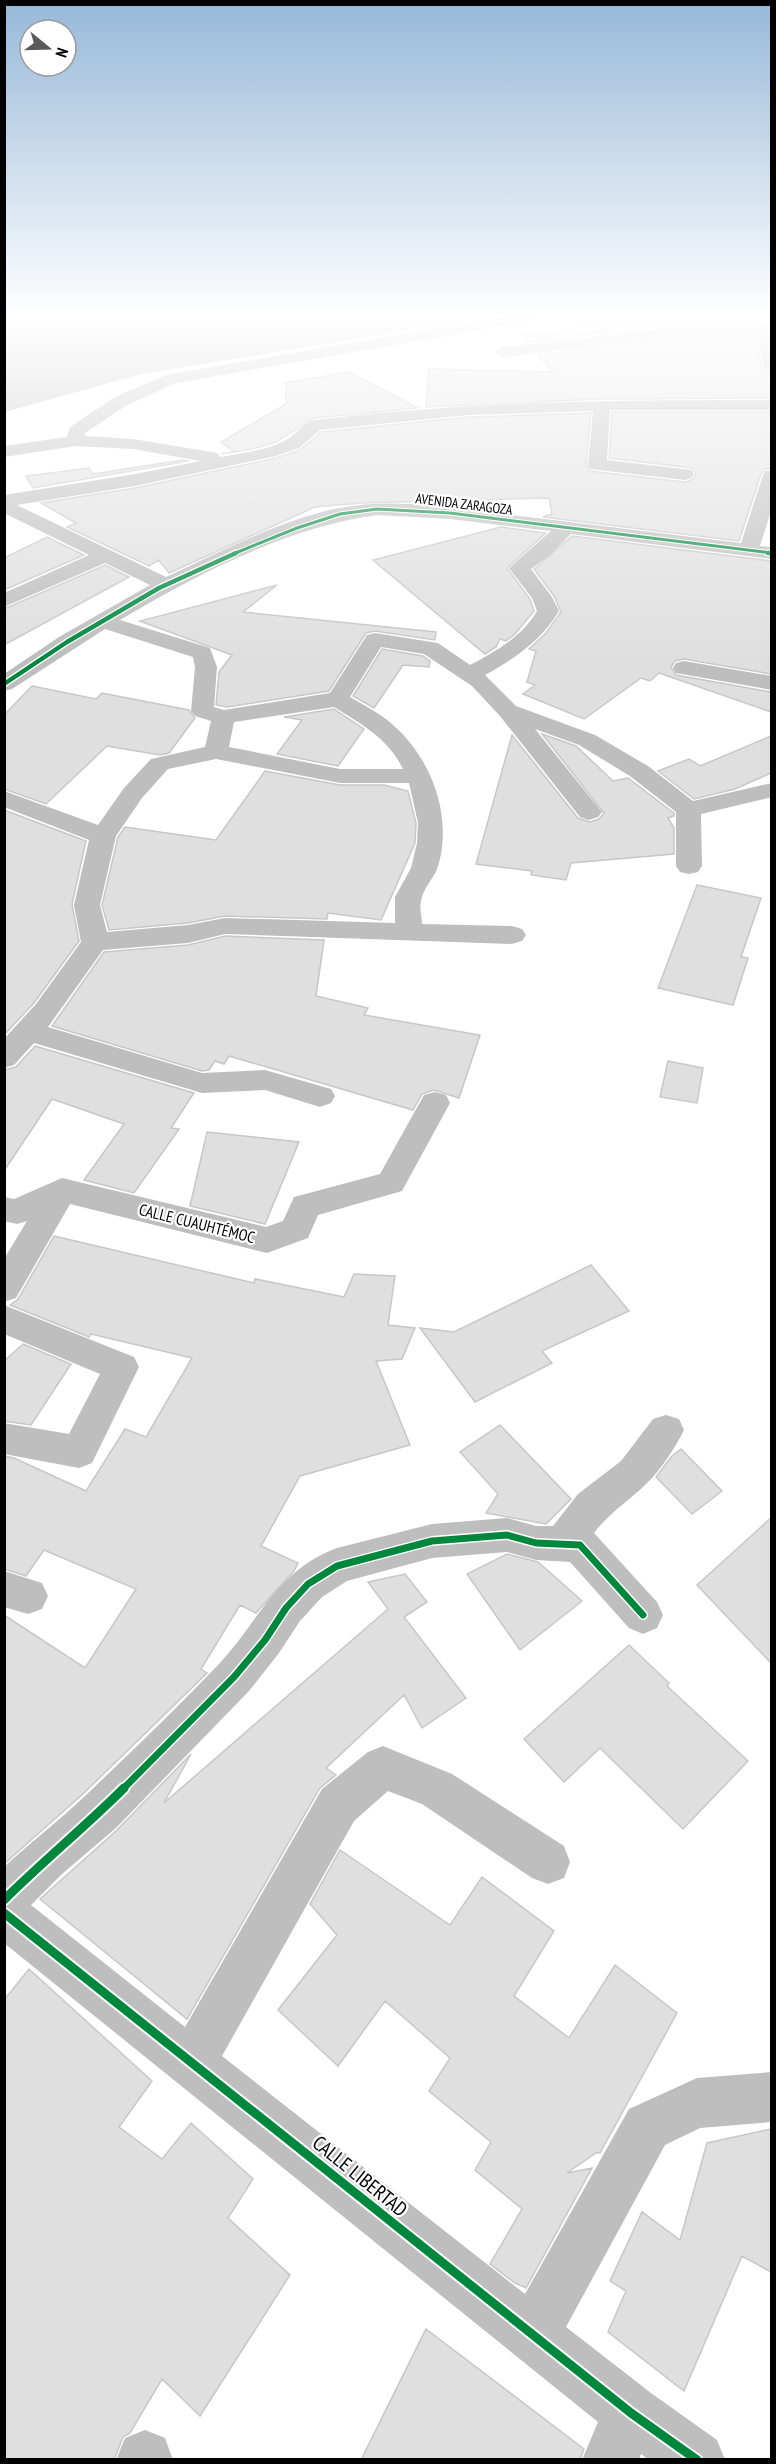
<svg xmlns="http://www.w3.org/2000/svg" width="776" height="2464" font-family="'PT Sans Narrow',sans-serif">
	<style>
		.water { fill: #bfbfbf }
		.building { fill: #dfdfdf; stroke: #c7c7c7; stroke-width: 1.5 }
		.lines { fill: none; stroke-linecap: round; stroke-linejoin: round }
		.street { fill: #bebebe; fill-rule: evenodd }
		.cycleway-far3-casing { stroke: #fff; stroke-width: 5 }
		.cycleway-far2-casing { stroke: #fff; stroke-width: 7 }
		.cycleway-far1-casing { stroke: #fff; stroke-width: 10 }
		.cycleway-casing { stroke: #fff; stroke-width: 13 }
		.cycleway-far3 { stroke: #00873e; stroke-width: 3 }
		.cycleway-far2 { stroke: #00873e; stroke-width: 4.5 }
		.cycleway-far1 { stroke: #00873e; stroke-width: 7 }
		.cycleway { stroke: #00873e; stroke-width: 9 }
		.labels { text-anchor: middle; stroke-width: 4.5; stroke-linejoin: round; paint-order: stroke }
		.far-street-label { font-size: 14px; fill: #000; stroke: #fff }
		.street-label { font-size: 16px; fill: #000; stroke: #fff }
		.near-street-label { font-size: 20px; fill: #000; stroke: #fff }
	</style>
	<rect width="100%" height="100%" fill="#fff"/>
	<path class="water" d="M5,313H513L141,374L5,412Z"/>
	<path class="building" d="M756,318V320L683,324L527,342L521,335L580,330L576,326L659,323L680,319Z
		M755,334L762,368L771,375V398L600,399L426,407L429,369L553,372L538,355L683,338Z
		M349,372L418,408L314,418L276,442L252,449L221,454L234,452L221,442L286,404V383Z
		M612,412H771V468L765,469L761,474L739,541L543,517L552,514L549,498L361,503L315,507L169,573L159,560L149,566L67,527L76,523L41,503L135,488L276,458L300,450L321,432L468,417L591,413L586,465L590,471L685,482L694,479L696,473L692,468L609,458Z
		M183,460L189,461L33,488L26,476L89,468L93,474Z
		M501,527L546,533L507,568L530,599L534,611L515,634L506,641L500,639L496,647L485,654L373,560Z
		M572,536L771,561V674L684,659L675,661L671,667L676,675L771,692V712L659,673L650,681L641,678L584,719L523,694L535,685L527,682L536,651L529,649L546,633L561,612L554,596L534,569Z
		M47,537L84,555L4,590V558Z
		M105,565L129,577L4,645V609Z
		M277,585L243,612L436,632L435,640L375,631L366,633L329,691L227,707L216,705L219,672L232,655L140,621Z
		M382,649L423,656L430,661L429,667L403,665L374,708L353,696Z
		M32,686L96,699L102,693L189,710L195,718L169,753L160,755L107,746L46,804L4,789V715Z
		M334,709L364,729L338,766L277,754L302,720L284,717Z
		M542,734L576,746L613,781L628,778L674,813V816L668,818L674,828V854L571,863L566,880L531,875L532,871L476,864L512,735L578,818L590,822L599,819L604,813Z
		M771,736V773L735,789L694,799L658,771L689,759L700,766Z
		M265,771L340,785H384L408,791L416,823L415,843L381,920L328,913L327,919L225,916L188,923L109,930L102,905L118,837L125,827L216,840Z
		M4,810L86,841L72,904L79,941L34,1003L4,1035Z
		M697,885L761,898L741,957L748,958L733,1005L658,988Z
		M225,936L324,940L316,996L368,1008L364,1015L480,1035L459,1098L434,1090L422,1094L413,1110L229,1056L224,1064L215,1061L209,1070L202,1071L52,1026L104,952L188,945Z
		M35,1046L194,1093L171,1128L179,1129L134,1193L84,1180L124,1124L52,1099L4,1171V1070L16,1067Z
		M668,1061L703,1068L697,1103L660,1097Z
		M207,1132L299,1142L265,1224L190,1206Z
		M54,1236L254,1283L255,1279L344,1297L354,1274L395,1276L388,1325L415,1328L402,1359L376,1361L410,1445L300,1476L261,1546L298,1563L294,1571L256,1613L240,1605L201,1669L207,1673L84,1793L4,1864V1615L85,1668L136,1589L44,1550L26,1576L4,1569V1456L14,1458L86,1491L125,1429L146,1437L192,1358L91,1334L89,1337L10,1305L18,1299Z
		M591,1265L629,1311L542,1351L552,1363L475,1402L420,1328L454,1332Z
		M23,1344L71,1364L31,1425L4,1421V1361Z
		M500,1425L571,1499L546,1524L486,1513L498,1494L460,1452Z
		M681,1449L722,1491L692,1514L656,1477L672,1456Z
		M771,1518V1663L697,1585Z
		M507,1554L538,1562L582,1601L520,1650L467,1574Z
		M405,1574L427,1602L404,1617L466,1698L422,1728L404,1695L326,1768L336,1775L320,1788L187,2019L40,1899L117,1830L191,1754L164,1803L388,1609L368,1582Z
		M629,1645L669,1683L667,1686L748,1761L683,1829L600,1748L564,1782L524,1739Z
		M340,1850L450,1925L482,1877L554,1931L514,1996L569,2038L615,1965L677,2013L600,2153H596L567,2173L592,2168L526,2288L515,2283L490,2264L522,2209L475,2170L491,2142L429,2091L450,2058L385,2001L338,2066L278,2010L337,1935L310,1904Z
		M29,1969L152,2081L119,2127L162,2159L191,2123L253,2179L228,2218L290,2275L200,2416L162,2379L130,2433L123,2437L114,2460H4V2000Z
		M771,2129V2272L742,2256L684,2391L608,2332L626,2291L610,2281L642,2212L680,2240L707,2143Z
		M426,2329L584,2449L580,2460H361Z"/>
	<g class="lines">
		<path class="street" d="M524,313H558L550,318L176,383L127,405L85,433V436L133,439L217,453L220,457C241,453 265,451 284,441C296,435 302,423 315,420C467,401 619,400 772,400V410H610L607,460L692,470L694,474L692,478L685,480L590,469L588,465L593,411L468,415L320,430L299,448L276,456L135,486L17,505L166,577C221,552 279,520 339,508C398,497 461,509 520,516C594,525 667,534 741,543L763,475L765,471L772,470V508L760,546L772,547V559L571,534L551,554L531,569L552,597L559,611C541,641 515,658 485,675L516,706L595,735L648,766L693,801L772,783V797L701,814L702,866L698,872L689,874L680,872L676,866V812L630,776L579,745L535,729L602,812L598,817L589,820L580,817L500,716L472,686L424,654L381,647L350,697C365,706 380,713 393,725C431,758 452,814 439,863C436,877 423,887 421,901C419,908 422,916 422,924L512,926L522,929L526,935L522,941L512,944L225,934L188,943L103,950L48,1027L202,1073L265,1070L331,1089L335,1096L331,1103L320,1107L265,1090L202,1093L34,1043L14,1065L4,1068V1039L36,1004L81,942L74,905L89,840L4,807V791L98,825L124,788L151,759L205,747L211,721L195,716L191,711L195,667L193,657L105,629L12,689L4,691V674L59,637L150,585L105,563L4,607V593L89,555L4,513V495L135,474L201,461L133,449L76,446L4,457V446L67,437L70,427L115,397L166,375ZM377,515L450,519L551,531L509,568L532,598L537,611C522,637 496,651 470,665L438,643L375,633L367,635L330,693L224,710L214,707L217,667L210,648L120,620C197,574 288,527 377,515ZM334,707C361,724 388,738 403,769H340L229,747L234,722ZM216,759L340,783H409L418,823L417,843L411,868L395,897V923L225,918L188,925L107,932L100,905L116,836L142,798L168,769Z
			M772,322V373L764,368L757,332L683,336L503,357L495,352L503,347L683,326Z
			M684,661L772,676V690L676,673L673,668L676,663Z
			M435,1092L446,1095L450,1103L402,1191L318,1215L308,1238L267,1253L70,1204L16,1298L4,1302V1259L27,1221L17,1224L4,1221V1197L14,1199L62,1178L266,1227L283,1221L294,1197L380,1174L424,1095Z
			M4,1305L134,1357L139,1367L92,1463L79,1468L4,1454V1423L69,1434L100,1374L4,1334Z
			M666,1415L679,1419L684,1430C675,1448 661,1470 646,1484C629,1501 609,1513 594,1533L657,1602L663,1615L657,1628L643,1634L629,1628L570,1562L536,1560L507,1552L432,1558L347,1581L322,1597L300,1621L279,1653L249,1691L116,1828L62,1874L31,1905L185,2027L322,1789L368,1752L383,1746L452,1774L564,1846L570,1862L564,1878L548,1884L532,1878L422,1804L388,1791L354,1821L222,2056L525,2294L629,2109L697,2078L772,2072V2122L700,2128L665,2145L566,2327L651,2393L717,2440L725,2460H649L641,2454L639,2460H582L598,2422L4,1943V1867C31,1842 60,1820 86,1795C131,1752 176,1709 219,1664C260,1620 276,1571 337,1548L432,1524L507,1518L536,1526H553L578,1494L621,1461L653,1419Z
			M4,1571L42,1583L48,1596L42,1609L28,1614L4,1607Z
			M145,2430L165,2438L173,2460H116L125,2438Z"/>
		<defs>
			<path id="cycleway-far3" d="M233,554L297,528L340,514L377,509L450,513L772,553"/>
			<path id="cycleway-far2" d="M768,553H772
				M4,684L67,642L159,588L236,553"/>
			<path id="cycleway-far1" d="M122,1790L234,1677L265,1640L286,1608L308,1584L337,1566L432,1541L507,1535L536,1543L580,1545L643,1615"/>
			<path id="cycleway" d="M4,1900C43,1861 85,1827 124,1788
				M4,1913L631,2413L697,2460"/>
		</defs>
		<use href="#cycleway-far3" class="cycleway-far3-casing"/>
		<use href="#cycleway-far2" class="cycleway-far2-casing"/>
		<use href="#cycleway-far1" class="cycleway-far1-casing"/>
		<use href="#cycleway" class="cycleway-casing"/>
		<use href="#cycleway-far3" class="cycleway-far3"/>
		<use href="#cycleway-far2" class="cycleway-far2"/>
		<use href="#cycleway-far1" class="cycleway-far1"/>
		<use href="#cycleway" class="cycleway"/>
	</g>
	<linearGradient id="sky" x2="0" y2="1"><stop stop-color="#97b8d8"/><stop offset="0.48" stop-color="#fff"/><stop offset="1" stop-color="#fff" stop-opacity="0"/></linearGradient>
	<rect width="776" height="658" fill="url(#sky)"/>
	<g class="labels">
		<g class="far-street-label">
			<text transform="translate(464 504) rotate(7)" y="5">AVENIDA ZARAGOZA</text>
		</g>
		<g class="street-label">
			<text transform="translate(197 1223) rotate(14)" y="6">CALLE CUAUHTÉMOC</text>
		</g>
		<g class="near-street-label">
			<text transform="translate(360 2176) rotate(39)" y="7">CALLE LIBERTAD</text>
		</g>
	</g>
	<rect width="776" height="2464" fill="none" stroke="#000000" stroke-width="12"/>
	<g transform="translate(48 48) rotate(109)"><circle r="28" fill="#ffffff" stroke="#999999" stroke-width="1.5"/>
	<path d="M0-4.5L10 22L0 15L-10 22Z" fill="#595959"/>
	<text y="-9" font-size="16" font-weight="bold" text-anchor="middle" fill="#000000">N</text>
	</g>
</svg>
